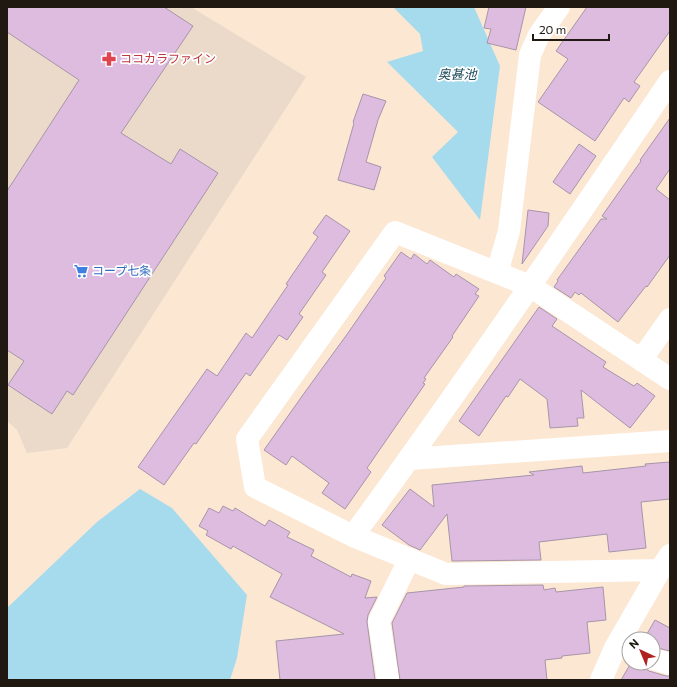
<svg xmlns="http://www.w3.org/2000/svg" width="677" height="687" font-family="Commissioner,'Noto Sans JP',sans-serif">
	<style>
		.commercial { fill: #ebdac9 }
		.water { fill: #a5dbed }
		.building { fill: #ddbce0; stroke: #a795a9 }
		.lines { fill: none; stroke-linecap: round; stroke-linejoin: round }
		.street { stroke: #fff; stroke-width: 22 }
		.labels { text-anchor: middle; stroke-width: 3.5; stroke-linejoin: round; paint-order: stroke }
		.health-label { font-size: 12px; fill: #be3a42; stroke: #fff; text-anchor: start }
		.shop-label { font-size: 12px; fill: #366cbe; stroke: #fff; text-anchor: start }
		.water-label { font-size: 13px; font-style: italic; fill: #1e4b59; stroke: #fff }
	</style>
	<rect width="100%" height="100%" fill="#fce7d3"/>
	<path class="commercial" d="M7,7H191L306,77L67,448L27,453L17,430L7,421Z"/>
	<path class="water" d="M393,7H474L500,66L480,220L432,157L458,132L387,62L423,51L420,34Z
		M140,489L172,508L247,595L237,658L230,680H7V608L97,522Z"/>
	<path class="building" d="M7,7H164L193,26L121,133L171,164L180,149L218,173L73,395L67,391L52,414L8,385L24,361L7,350V191L79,80L7,32Z
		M489,7H526L516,50L487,43L491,29L484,28Z
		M587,7H670V31L634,82L640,86L629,102L624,98L595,141L538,102L568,59L556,51Z
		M363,94L386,101L378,120L366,162L381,167L374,190L338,180L354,123L353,122Z
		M670,118V169L656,189L670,200V255L647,287L646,286L618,322L581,293L579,295L575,292L571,298L554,287L558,281L557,280L601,219H607L602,216L641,161L640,160Z
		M579,144L596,156L570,194L553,182Z
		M528,210L549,213L548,226L522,264Z
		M326,215L350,231L322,272L326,275L299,314L303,317L287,340L279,335L250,376L246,373L196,444L194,443L164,485L138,467L207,369L217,376L246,333L252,338L288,285L286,284L318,237L313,233Z
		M401,252L411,259L414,254L427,264L430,260L454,277L456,274L479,289L475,294L479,296L452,336L453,337L424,378L426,379L423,383L425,384L367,468L371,472L345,509L322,493L329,483L292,456L286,465L264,450L305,392L348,333L386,278L384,276Z
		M539,307L557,319L552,326L606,362L603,367L634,386L637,383L655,396L630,428L581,390L584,418H577L578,426L550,428L547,399L520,379L508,397L506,396L479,436L459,421Z
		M670,462V499L641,502L646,548L609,552L607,534L539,542L541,560L452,561L447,514L420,550L409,545L382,525L410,489L434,507L432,485L534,475L529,472L582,466L583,473L646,466L645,464Z
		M223,506L233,511L235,508L265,526L269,520L290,532L287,537L314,550L311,556L351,577L352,574L371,581L365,598L377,597L368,615L367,622L375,680H280L276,641L344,634L270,597L282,574L233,546L231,549L206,535L208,531L199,526L209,508L219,513Z
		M543,585L544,590L555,588L556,592L603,587L606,620L587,622L590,653L562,656V658L545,660L547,680H400L392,623L407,593L464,587V586Z
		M655,620L670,628V651L653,647V639H644Z
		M631,663H641L644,668L649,671L666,676H670V680H621Z"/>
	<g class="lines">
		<path class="street" d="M497,273L509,231L530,55L539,35L559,7
			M641,360L670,319
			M409,459L670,441
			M353,536C462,387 566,234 670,81
			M660,570L446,574L353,536L255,487L247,439L395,232L530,286L670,379
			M653,659L670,664
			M388,680L379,621L409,560
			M601,680L615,648L660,570L670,555"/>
	</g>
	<defs>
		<symbol id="pharmacy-bare" viewBox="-9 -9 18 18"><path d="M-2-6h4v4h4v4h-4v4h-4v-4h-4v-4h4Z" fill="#e0444e" stroke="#fff" stroke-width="2.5" paint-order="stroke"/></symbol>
		<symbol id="supermarket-bare" viewBox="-9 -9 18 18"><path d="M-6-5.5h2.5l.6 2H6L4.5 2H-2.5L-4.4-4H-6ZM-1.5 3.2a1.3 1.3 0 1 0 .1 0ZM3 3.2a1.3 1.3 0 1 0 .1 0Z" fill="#3f7fe0" stroke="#fff" stroke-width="2.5" paint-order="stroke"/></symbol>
	</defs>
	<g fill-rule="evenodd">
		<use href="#pharmacy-bare" x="99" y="49" width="20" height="20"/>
		<use href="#supermarket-bare" x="71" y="261" width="20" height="20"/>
	</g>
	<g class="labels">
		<g class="health-label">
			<text x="120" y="63">ココカラファイン</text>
		</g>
		<g class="shop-label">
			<text x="92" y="275">コープ七条</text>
		</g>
		<g class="water-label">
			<text x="457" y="79">奥甚池</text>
		</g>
	</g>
	<rect width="677" height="687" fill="none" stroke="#201912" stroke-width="16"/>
	<g transform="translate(641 651) rotate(316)"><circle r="19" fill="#ffffff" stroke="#a6a3a0"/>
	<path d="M0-3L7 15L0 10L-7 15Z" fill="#b1211e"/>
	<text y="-6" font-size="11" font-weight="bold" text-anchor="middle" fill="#201912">N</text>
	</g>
	<path d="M533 34v6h76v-6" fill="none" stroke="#201912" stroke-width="2"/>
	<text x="539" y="34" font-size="12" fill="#201912" stroke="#ffffff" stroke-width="3" paint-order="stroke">20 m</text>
</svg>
